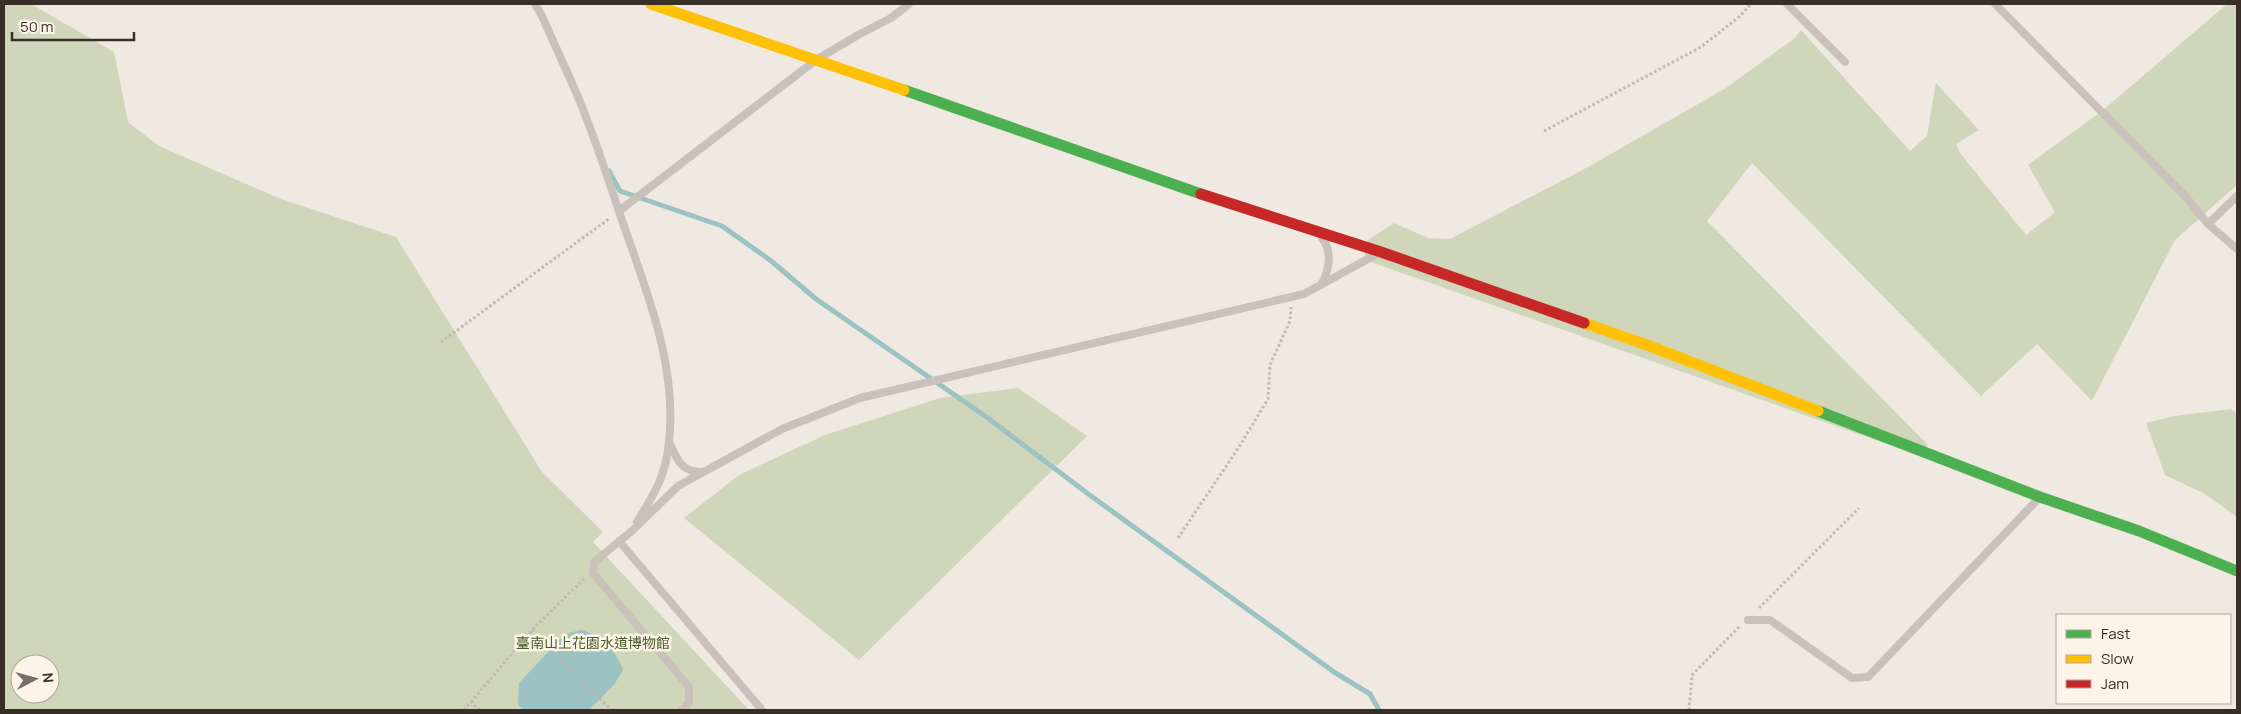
<svg xmlns="http://www.w3.org/2000/svg" width="2241" height="714" font-family="Manrope,'Noto Sans TC',sans-serif">
	<style>
		.green { fill: #d0d6ba; fill-rule: evenodd }
		.water { fill: #9cc2c3 }
		.lines { fill: none; stroke-linecap: round; stroke-linejoin: round }
		.stream { stroke: #9cc2c3; stroke-width: 5 }
		.path { stroke: #c1bab3; stroke-width: 3; stroke-dasharray: 2.5 2.5; stroke-linecap: butt }
		.lane { stroke: #c9c1ba; stroke-width: 8 }
		.fast { stroke: #4caf50; stroke-width: 11 }
		.slow { stroke: #ffc107; stroke-width: 11 }
		.jam { stroke: #c62828; stroke-width: 11 }
		.labels { text-anchor: middle; stroke-width: 5; stroke-linejoin: round; paint-order: stroke }
		.park-label { font-size: 14px; fill: #485c29; stroke: #fcf4e9 }
	</style>
	<rect width="100%" height="100%" fill="#efe9e2"/>
	<path class="green" d="M4,4H31L114,52L128,122L159,146L281,199L396,237L542,472L603,532L593,542L749,710H4ZM20,664H50V694H20Z
		M2227,4H2237V185L2175,240L2092,401L2037,344L1981,396L1752,163L1707,221L1928,445L1918,455L1365,260V242L1394,223L1428,238L1450,239L1588,167L1726,88L1795,38L1801,30L1910,151L1927,136L1936,83L1979,130L1956,144L1960,153L2026,235L2055,212L2028,165L2102,111Z
		M1018,388L1087,436L859,660L684,518L739,475L825,435L940,398Z
		M2231,409L2237,414V517L2205,494L2165,475L2146,423L2174,416Z"/>
	<path class="water" d="M581,630C601,635 616,651 623,670L614,685L589,710H524L518,705L519,683L565,634Z"/>
	<g class="lines">
		<path class="stream" d="M609,171L620,191L722,226L770,260L816,299L985,416L1091,496L1334,672L1370,694L1379,710"/>
		<path class="path" d="M1544,131L1701,47L1740,16L1751,4
			M441,342L610,218
			M1178,538L1239,447L1268,399L1270,365L1290,321L1291,307
			M1759,608L1859,508
			M532,630L574,673
			M581,682L612,710
			M471,702L532,630L584,579
			M464,710L471,702L479,710
			M1689,710L1692,675L1740,626"/>
		<path class="lane" d="M535,4L541,14C553,41 566,69 578,97C596,140 610,185 625,229C649,298 677,367 669,442C666,476 654,494 637,522
			M1787,4L1845,62
			M1995,4L2186,197L2208,224L2237,249
			M619,211L816,60L858,35L891,18L909,4
			M2208,224L2237,196
			M1321,285C1329,271 1333,252 1322,238
			M669,442C678,460 680,471 701,472
			M619,541L762,710
			M1748,620H1770L1852,678L1868,677L2037,500
			M682,710L689,703V687L593,573L594,562L633,530L678,486L782,429L860,398L1304,294L1377,254"/>
		<path class="fast" d="M904,90L1201,194
			M1818,411L2040,497L2139,531L2237,571"/>
		<path class="slow" d="M651,4L904,90
			M1584,323L1647,345L1818,411"/>
		<path class="jam" d="M1201,194L1381,252L1584,323"/>
	</g>
	<g class="labels">
		<g class="park-label">
			<text x="593" y="648">臺南山上花園水道博物館</text>
		</g>
	</g>
	<rect width="2241" height="714" fill="none" stroke="#3a2e28" stroke-width="10"/>
	<rect x="2056" y="614" width="175" height="90" fill="#fcf4e9" stroke="#aea59c"/>
	<rect x="2066" y="630" width="25" height="8" fill="#4caf50" stroke="#aea59c"/>
	<text x="2101" y="639" font-size="15" fill="#3a2e28">Fast</text>
	<rect x="2066" y="655" width="25" height="8" fill="#ffc107" stroke="#aea59c"/>
	<text x="2101" y="664" font-size="15" fill="#3a2e28">Slow</text>
	<rect x="2066" y="680" width="25" height="8" fill="#c62828" stroke="#aea59c"/>
	<text x="2101" y="689" font-size="15" fill="#3a2e28">Jam</text>
	<g transform="translate(35 679) rotate(84)"><circle r="24" fill="#fcf4e9" stroke="#aea59c"/>
	<path d="M0-4L9 19L0 12L-9 19Z" fill="#796f69"/>
	<text y="-8" font-size="14" font-weight="bold" text-anchor="middle" fill="#3a2e28">N</text>
	</g>
	<path d="M12 32v8h122v-8" fill="none" stroke="#3a2e28" stroke-width="2.5"/>
	<text x="20" y="32" font-size="15" fill="#3a2e28" stroke="#fcf4e9" stroke-width="4" paint-order="stroke">50 m</text>
</svg>
